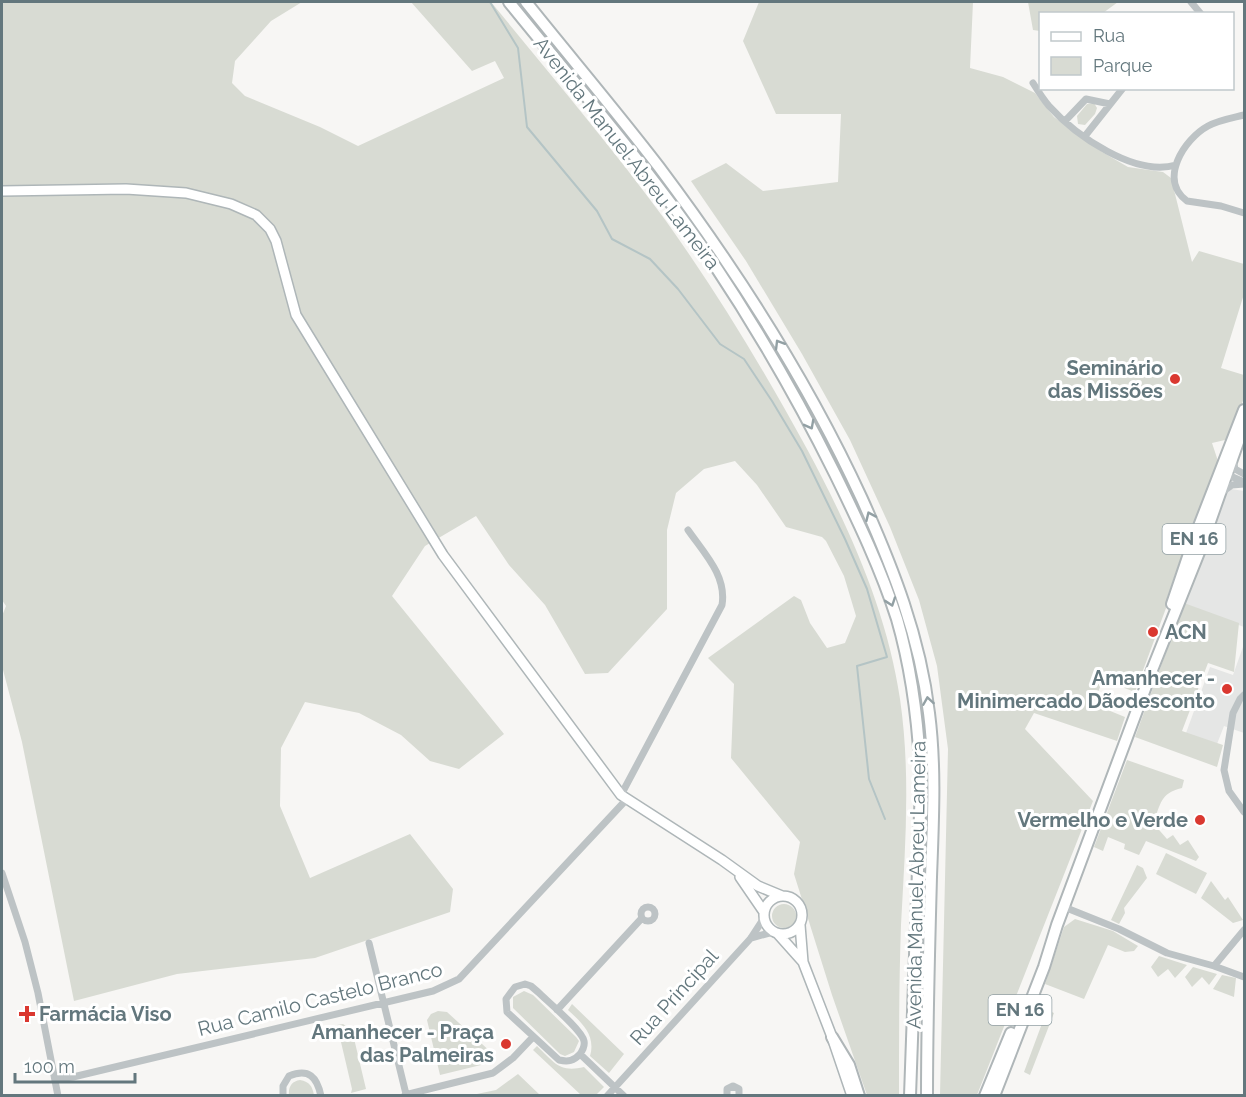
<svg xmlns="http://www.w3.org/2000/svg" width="1246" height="1097" font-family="Raleway,sans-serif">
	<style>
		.built { fill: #e5e6e5 }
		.green { fill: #d8dbd3 }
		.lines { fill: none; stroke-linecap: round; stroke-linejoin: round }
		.stream { stroke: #b4c4c5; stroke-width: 2 }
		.secondary-casing { stroke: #aeb6b8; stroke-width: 12 }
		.primary-casing { stroke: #afb6b8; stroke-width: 14 }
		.street { stroke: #bdc3c5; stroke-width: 7 }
		.secondary { stroke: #fff; stroke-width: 9 }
		.primary { stroke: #fff; stroke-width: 10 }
		.oneway { stroke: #92a0a4 }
		.poi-dot { fill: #da3830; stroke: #fff; stroke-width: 2 }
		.labels { text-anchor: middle; stroke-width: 6; stroke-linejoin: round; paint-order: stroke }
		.shield { fill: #fff; stroke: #92a0a4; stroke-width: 1.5 }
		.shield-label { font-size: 18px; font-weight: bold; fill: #63777d }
		.street-label { font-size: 20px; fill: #63777d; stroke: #fff }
		.poi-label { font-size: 20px; font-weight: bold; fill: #63777d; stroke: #fff; text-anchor: end }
	</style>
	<rect width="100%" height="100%" fill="#f7f6f4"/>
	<path class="built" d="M1231,489L1244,491V627L1182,604L1224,493Z
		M1244,644V733L1224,726L1217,744L1186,733L1210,667L1233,675Z"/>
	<path class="green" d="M2,2H302L271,21L235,61L232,83L245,96L320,127L358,146L504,78L495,61L472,71L411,2H491C550,74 611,146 666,221C718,294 764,370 807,449C849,527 887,611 900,699C911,774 905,850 901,925C899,982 899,1039 899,1095H867L832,995L794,874L800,842L731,758L734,684L708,658L794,596L801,600L810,623L827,648L845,643L856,616L844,576L826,541L822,537L786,527L757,485L735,461L704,469L676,493L667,530V609L608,673L585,674L545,605L509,565L476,516L425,546L392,596L504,734L459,769L430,761L401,735L359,713L305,702L281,748L280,806L310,878L410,834L453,889L450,912L315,958L177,974L74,1001L22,742L2,666V616L6,606L2,600Z
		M759,2H973L970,68L1003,77L1035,93L1054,117L1102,152L1128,167L1163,172L1171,178L1192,262L1199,251L1244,264V294L1221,368L1244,375V398L1230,436L1225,440L1212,443L1219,464L1212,487L1184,549L1167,598L1169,600L1135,692L1103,680L1093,704L1125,717L1117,741L1034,713L1025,729L1093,801L977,1095H940L948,749L937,666L919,600L890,527L850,440L802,354L746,261L691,181L726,163L763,191L838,182L841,114H776L743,41Z
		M1028,2H1118L1103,13L1040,14V31L1033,30Z
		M1094,103L1097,108L1095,114L1085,125L1078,124L1077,116L1087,104Z
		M1184,603L1239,623L1234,672L1208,663L1182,731L1223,745L1217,767L1135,737Z
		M1127,760L1184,780L1182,788C1160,793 1161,804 1153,823L1167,839L1173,835L1180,845L1188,840L1199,857L1196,861L1146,841L1139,855L1124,849L1125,844L1108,837L1103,851L1094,847Z
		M1166,853L1207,873L1196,894L1156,874Z
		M1137,865L1143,868L1147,878L1124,908L1125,913L1119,924L1111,920Z
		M1211,881L1225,900L1228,897L1243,920L1233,923L1201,898Z
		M772 916a12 12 0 1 1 24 0a12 12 0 1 1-24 0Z
		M1075,919L1113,931L1138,946L1134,951L1125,952L1108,945L1084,999L1045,984L1064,927Z
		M1159,956L1187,965L1175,978L1168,969L1158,977L1151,967Z
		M1193,967L1217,974L1209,985L1202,977L1192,987L1185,977Z
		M1222,975L1236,978L1234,997L1213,989Z
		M524,991L533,995L576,1037L579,1041L574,1052L565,1056L560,1054L513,1008V997Z
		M572,1004L624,1054L609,1073L590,1056C596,1035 582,1023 568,1010Z
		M1047,1010L1054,1013L1030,1075L1024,1072Z
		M438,1011L447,1012L493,1054V1058L481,1065L440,1075L427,1020L431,1014Z
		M343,1024L352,1030L366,1089L351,1093L352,1089L337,1025Z
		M537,1046C554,1062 559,1073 584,1067L604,1087L596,1095H581L533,1050Z
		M518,1074L540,1095H472L496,1090Z
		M300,1080C310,1082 312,1086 314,1095H289C288,1087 292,1081 300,1080Z"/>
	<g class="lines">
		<path class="stream" d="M490,2L518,48L527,127L597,211L612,239L650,259L678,289L720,344L744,359L772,401L802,451L845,539L867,589L887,657L857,666L869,779L885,819"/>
		<defs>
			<path id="secondary" d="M2,191L126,189L186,193L231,204L256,215L270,229L276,241L296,315L443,555L621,795L722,860L758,886L782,896
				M740,877L764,912
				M764 915a19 19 0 1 1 38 0a19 19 0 1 1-38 0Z
				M800,925L803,962L832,1037L852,1096
				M778,934L803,962"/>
			<path id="primary" d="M509,2C577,86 649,169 710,258C756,327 798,399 835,474C858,521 881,569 897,619C913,674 919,728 921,785L910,1096
				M526,2C570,57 616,111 659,167C737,271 808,381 862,499C893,568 920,637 929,713C936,767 933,822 931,877C929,950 927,1022 927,1096
				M1172,604L1194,539L1244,410
				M832,1037L849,1065L859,1096
				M985,1096L1011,1033
				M994,1096L1044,967L1057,925L1152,670L1200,550L1244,425"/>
		</defs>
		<use href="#secondary" class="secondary-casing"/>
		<use href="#primary" class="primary-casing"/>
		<path class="street" d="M1191,2L1201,14
			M1033,83C1038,91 1043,99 1049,106C1076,136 1135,177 1176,165
			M1244,115C1232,118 1219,120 1208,126C1184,139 1158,180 1187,201L1221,206L1244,213
			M1065,121L1086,99L1110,104
			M1085,136L1123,88
			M1233,460L1235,469L1244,474
			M1228,475L1244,482
			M1221,493L1232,485L1244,484
			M1244,695L1240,699L1233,713L1224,770L1229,791L1244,812
			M621,795L722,605C727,576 704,553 688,530
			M2,873L25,942L38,993L58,1096
			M641 914a7 7 0 1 1 14 0a7 7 0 1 1-14 0Z
			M1064,907L1119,929L1167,953L1214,966L1244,930
			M751,938L773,932
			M369,943L406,1094
			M1214,966L1244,977
			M525,984L531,986L538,992C547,1001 582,1030 584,1041C585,1046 583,1050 580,1054C574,1061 568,1062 559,1060L507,1012L506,999L515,987Z
			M557,1010L642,918
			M580,1054L624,1096
			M55,1079L73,1077L433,991L459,979L626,800
			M405,1095L493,1073L513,1058L533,1037
			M283,1096V1086L289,1076C309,1068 317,1077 321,1096
			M607,1096L751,938L764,918
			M727,1096V1089L733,1086L739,1089V1096"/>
		<use href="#secondary" class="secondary"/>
		<use href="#primary" class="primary"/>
	</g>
	<defs><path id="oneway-chevron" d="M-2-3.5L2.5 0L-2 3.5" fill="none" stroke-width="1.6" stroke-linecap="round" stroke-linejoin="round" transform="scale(1.5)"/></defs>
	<g class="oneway">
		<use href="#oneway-chevron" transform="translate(779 344) rotate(-121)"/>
		<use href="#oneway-chevron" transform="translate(810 425) rotate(62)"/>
		<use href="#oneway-chevron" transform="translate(870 516) rotate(-114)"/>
		<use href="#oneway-chevron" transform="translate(891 602) rotate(71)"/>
		<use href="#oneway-chevron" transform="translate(928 701) rotate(-99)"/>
	</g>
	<g class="poi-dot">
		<circle cx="1175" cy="379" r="6"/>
		<circle cx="1153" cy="632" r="6"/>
		<circle cx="1227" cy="689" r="6"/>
		<circle cx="1200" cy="820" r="6"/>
		<path d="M24 1005h6v6h6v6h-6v6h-6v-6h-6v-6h6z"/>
		<circle cx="506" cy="1044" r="6"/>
	</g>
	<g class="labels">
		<g class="shield">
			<rect x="1162.5" y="524" width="63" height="30" rx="4.5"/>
			<rect x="988.5" y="995" width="63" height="30" rx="4.5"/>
		</g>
		<g class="shield-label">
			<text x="1194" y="545">EN 16</text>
			<text x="1020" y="1016">EN 16</text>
		</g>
		<g class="street-label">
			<text transform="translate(627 153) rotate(52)" y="7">Avenida Manuel Abreu Lameira</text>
			<text transform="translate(916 885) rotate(-89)" y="7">Avenida Manuel Abreu Lameira</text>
			<text transform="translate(674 997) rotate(-48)" y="7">Rua Principal</text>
			<text transform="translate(320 999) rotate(-14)" y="7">Rua Camilo Castelo Branco</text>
		</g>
		<g class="poi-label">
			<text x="1163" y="375">Seminário<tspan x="1163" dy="23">das Missões</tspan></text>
			<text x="1165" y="639" text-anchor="start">ACN</text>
			<text x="1215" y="685">Amanhecer -<tspan x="1215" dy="23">Minimercado Dãodesconto</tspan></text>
			<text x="1188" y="827">Vermelho e Verde</text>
			<text x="39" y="1021" text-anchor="start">Farmácia Viso</text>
			<text x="494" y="1039">Amanhecer - Praça<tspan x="494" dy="23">das Palmeiras</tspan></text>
		</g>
	</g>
	<rect width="1246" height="1097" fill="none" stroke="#63777d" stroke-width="6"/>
	<rect x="1039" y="12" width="195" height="78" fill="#ffffff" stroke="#c1c9cb" stroke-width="1.5"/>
	<rect x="1051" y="32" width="30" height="9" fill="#ffffff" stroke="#c1c9cb" stroke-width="1.5"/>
	<text x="1093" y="42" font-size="18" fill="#63777d">Rua</text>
	<rect x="1051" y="57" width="30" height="18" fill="#d8dbd3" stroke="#c1c9cb" stroke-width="1.5"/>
	<text x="1093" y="72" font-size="18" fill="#63777d">Parque</text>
	<path d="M15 1073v9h120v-9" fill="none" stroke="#63777d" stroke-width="3"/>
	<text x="24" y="1073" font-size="18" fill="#63777d" stroke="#ffffff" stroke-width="4.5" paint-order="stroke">100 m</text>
</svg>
